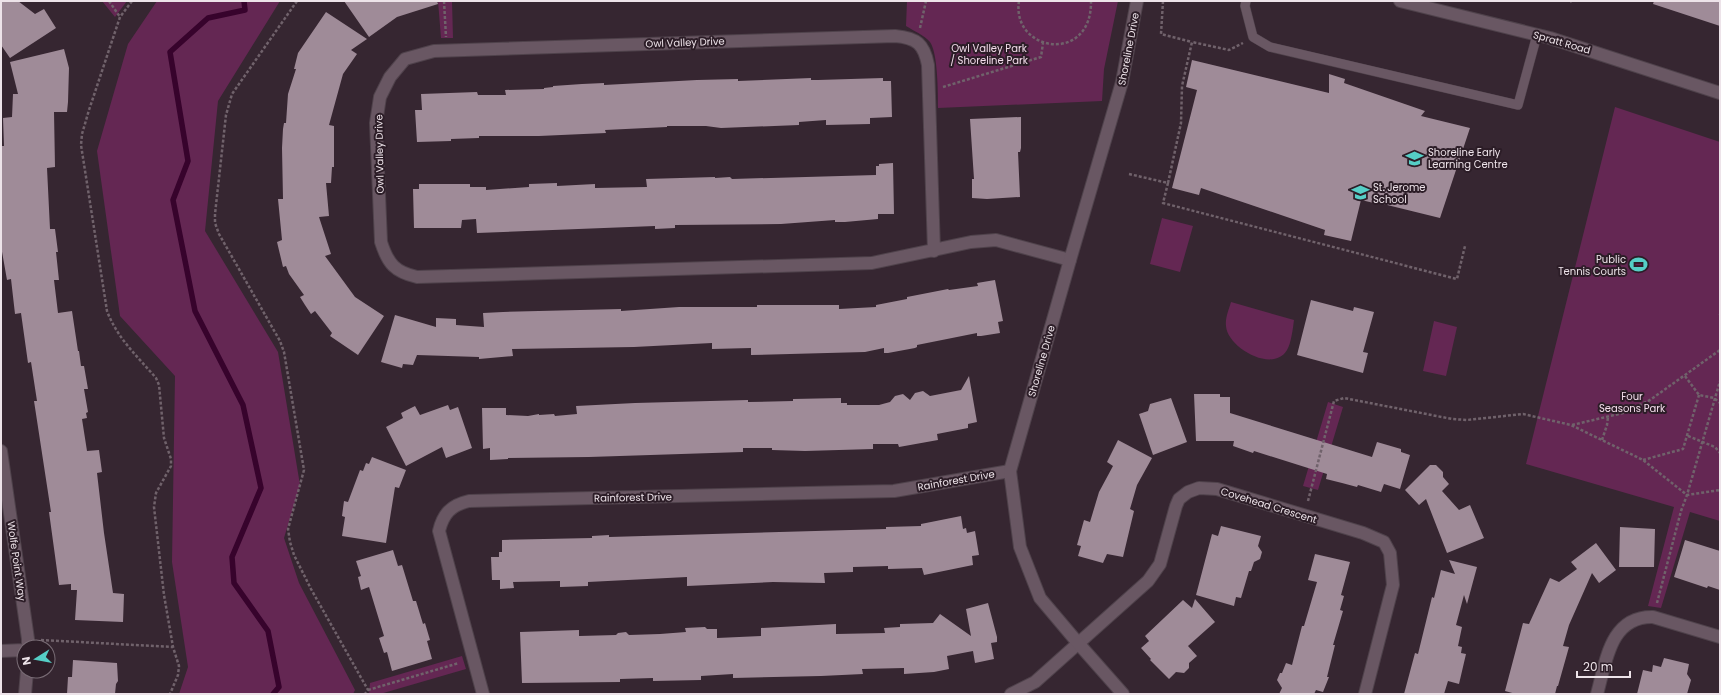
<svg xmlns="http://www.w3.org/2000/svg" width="1721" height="695" font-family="Poppins,sans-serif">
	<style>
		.green { fill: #642753 }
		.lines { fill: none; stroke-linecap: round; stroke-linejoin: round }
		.stream { stroke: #37032c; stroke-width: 5.5 }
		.building { fill: #9f8b98 }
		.service-casing { stroke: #4f424b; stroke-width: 10 }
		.minor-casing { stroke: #4f424b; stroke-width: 14 }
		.tertiary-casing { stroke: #4f424b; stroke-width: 14 }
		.path { stroke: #70626b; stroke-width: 2.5; stroke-dasharray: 3 2; stroke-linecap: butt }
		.service { stroke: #695763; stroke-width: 9 }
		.minor { stroke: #695763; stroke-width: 12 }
		.tertiary { stroke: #695763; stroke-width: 12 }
		.labels { text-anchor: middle; stroke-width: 4; stroke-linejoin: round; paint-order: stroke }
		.street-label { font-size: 10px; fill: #ede3e9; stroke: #2c1d27 }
		.park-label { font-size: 10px; fill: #f3ddeb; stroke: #2c1d27 }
		.poi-label { font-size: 10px; fill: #ede3e9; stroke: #2c1d27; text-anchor: start }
	</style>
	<rect width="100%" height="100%" fill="#362631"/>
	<path class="green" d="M102,1H127L115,17Z
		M157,1H280L218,101L205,231L278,352L300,485L284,538L299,583L355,690L353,694H179L188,667L172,562L175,376L120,316L97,151L128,44Z
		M438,1H452L453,38H441Z
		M907,1H1118L1104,69L1102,101L938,108C938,94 938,53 930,42C924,35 914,31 906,26Z
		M1615,107L1720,142V521L1690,512L1661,608L1648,606L1674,507L1526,464Z
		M1162,218L1193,226L1180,272L1150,264Z
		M1231,302L1294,320C1293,328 1291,344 1287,350C1273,374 1227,347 1226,326C1225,318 1229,309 1231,302Z
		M1434,321L1457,327L1446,376L1423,371Z
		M1328,402L1343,407L1318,490L1303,486Z
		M462,656L466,669L380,694H369L370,683Z"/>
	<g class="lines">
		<path class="stream" d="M244,1L245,10L208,18L170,52L188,161L173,200L195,311L243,405L261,488L232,557L234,583L268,631L279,687L273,694"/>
	</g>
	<path class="building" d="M1,1H18L35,14L44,9L56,28L10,58L1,45Z
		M344,1H437L438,4L397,17L369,37Z
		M1654,1H1720V26L1653,4Z
		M326,12L367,39L351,50L357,54L343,74L329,125L334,126V167H332L331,183H326L329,216L319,217L331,254L325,256L355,297L384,316L358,355L330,336L332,333L315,311L311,314L305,305L300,297L304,295L289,274L286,266L283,267L277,242L282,240L278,199H283L282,148L283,129L284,123H286L288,94L296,69H294L298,53Z
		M64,49L69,68L68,102L67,112H54L55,167L47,168L50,229H55L58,252H56L59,280H54L58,313L72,311L78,351H79L81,366H84L88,389H84L88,412L86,413L87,418L82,419L87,451L99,450L102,472L97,473L104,533L113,593L124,594L123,622L75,620L77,590H71V584L59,585L49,512H51L34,401H37L31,362L28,363L21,313L15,314L11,279L7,280L1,246V146H4L3,118L12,117L13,94H18L10,62Z
		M1192,60L1329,93V74L1345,79L1344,83L1425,111L1421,116L1470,128L1440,218L1375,202L1374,203L1361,200L1351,241L1324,235L1325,230L1201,188L1199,195L1172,188L1197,90L1186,87Z
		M811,78V80H818L883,78V81H891L892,117L870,118V124L826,125V120L799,122V125L721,128L706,126H667V127L605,130L606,133L539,136H479V138L451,139V141L417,142L415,110H422L421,94L477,92L478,95H506L505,90L544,89V88L553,87V86L582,84L604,83V85L697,80L738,79V81Z
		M1021,117V148L1020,152H1018L1020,197L987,199L972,198V179H974L970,119Z
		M893,163L894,214H878V219L845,222H835V220L781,224L675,225V228L655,229V226L477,233L476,219L462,220L461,228H414L413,189H419V184H470V187H486V190L529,187V184L557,183V186L595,184V188L647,187L646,179L715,177V178L730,177L732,179L876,175V166H879V164Z
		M995,280L1003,321L998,322L1000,333L981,336H977V333L917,345V347L915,348L888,353H884V348L865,352L751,355V348L712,349V343L634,347L512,349L513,356L479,359V357L417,355L413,365L403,364L402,368L381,362L395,315L436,327V318L456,319V325L484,327L483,313L503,312L621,309V311L679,307H757V305H839V309L876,307V305L907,299V297L948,289L949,290L978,286L977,283Z
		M1311,300L1353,311L1354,307L1374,312L1363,352L1368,353L1363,373L1297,355Z
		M969,376L977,422L968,424V428L937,434L938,440L899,447L898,444H873V449L805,451L772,450V448H743V452L589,457L508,458V459L490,460V448L483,449L482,408H506V415L528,416L539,414V415L554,414L555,416L577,414L576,406L635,403L748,400V402L793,401V399L841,398V403H847V405H879L890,402L895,396L903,394L910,400L915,393L923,391L930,396L961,390Z
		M1194,394H1220V397H1230V413L1372,457L1377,442L1401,449V452L1410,455L1400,489L1384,484L1381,492L1358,485L1357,487L1342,483L1326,479L1327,474L1254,451L1253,453L1233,446L1234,441H1196Z
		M1171,398L1187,442L1153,455L1139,414L1148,411L1150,404Z
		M448,405L450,410L458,407L472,448L446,458L442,447L406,466L386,427L403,418L401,413L415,406L420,415Z
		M1118,440L1152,458L1137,485L1130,509L1134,511L1123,557L1107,554L1103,563L1078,556L1081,546L1077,545L1084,520L1090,522L1099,492L1113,466L1107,462Z
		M372,457L406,470L399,488L395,487L386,543L342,536L345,517L342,516L344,501L348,502L360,470L363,471L366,463L369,464Z
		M1430,465H1436L1443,472V477L1449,484L1442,491L1459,510L1470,505L1484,538L1447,553L1426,499L1419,505L1405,490Z
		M961,516L963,529L966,528L967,533L975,531L979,555L972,556L973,565L924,575L922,568L888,569V566L853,567V572L824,573L825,583L773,582L687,586V577L588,582V586L560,587V581L513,582L514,588L500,589V580H492L491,557H499V552H502V540L592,538V536L609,535V537L886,529V527L921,526V524Z
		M1221,526L1261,536L1258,546L1262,552L1260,559L1254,562L1251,571H1249L1241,598L1236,597L1234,606L1196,595L1212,534L1218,536Z
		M1620,527L1655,529L1654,567H1619Z
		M1685,540L1720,551V590L1708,586L1707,588L1674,577Z
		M1596,543L1616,570L1599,583L1592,573L1569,625L1563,646L1569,647L1558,686H1557L1555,694H1516L1505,691L1523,623L1529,624L1550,578L1559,582L1577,569L1571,562Z
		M393,550L398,566L402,565L413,601H416L423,624L425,623L430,640L427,641L432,659L392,671L387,652L384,653L379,638L384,636L369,587L361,590L358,577L361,576L356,561Z
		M1315,554L1350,562L1341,595L1344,596L1340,610L1343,611L1333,645H1335L1327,677H1329L1323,692L1316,690L1314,694H1279L1282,688L1277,680L1280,673H1282L1286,663L1292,665L1302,626H1304L1317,582L1308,580Z
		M1449,560L1477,567L1467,604L1464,595L1456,625L1462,627L1458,646L1462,647L1461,653L1466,654L1459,684L1448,681L1444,694H1404L1415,653L1418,654L1432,597L1434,598L1441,570L1455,574Z
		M1195,599L1215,622L1188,646L1197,656L1189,663V668L1184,673L1176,672L1169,679L1150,660L1151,659L1141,648L1149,641L1145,636L1183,600L1192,608Z
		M988,603L997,637V642L991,643L994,659L975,663L973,651L947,656L949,669L934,672L904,674V668L862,669L863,674L821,676L733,678V674L701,676V680L653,681V678L620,679V682L522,683L520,632L579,630V636L616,635L618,633L626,632L629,635L660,634L686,632L685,628L705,627L707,629H717V638L761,636V628L836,624V634L885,633L884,628L900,627V624L933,623L940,614L971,636L966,609Z
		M1664,658L1689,664L1687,674L1691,680L1687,694H1637L1643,670L1652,672L1653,665L1661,667Z
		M73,660L117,663L118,681L116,684L115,694H67L68,677H72Z"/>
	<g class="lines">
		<defs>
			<path id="service" d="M1246,1L1245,6L1253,37L1270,47L1518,105L1537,35"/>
			<path id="minor" d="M934,251L928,65C924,44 917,38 895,36L434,51L405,59L390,77L380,97L376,123L381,242C388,264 395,272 417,277L872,263L971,242L996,240L1070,260
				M1,451L28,639V647
				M1,651L24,650
				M25,694L27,671
				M483,694L439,531C443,514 451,505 469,501L894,491L1010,471
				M1011,694L1035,682L1148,581L1160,564L1176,506L1179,499L1188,492L1199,488L1217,489L1363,533L1384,542L1390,553L1393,585L1365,694
				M1597,694C1606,662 1610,616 1653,617L1720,637"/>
			<path id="tertiary" d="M1400,1L1550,38L1720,93
				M1123,694L1078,643L1040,598L1020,547L1010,471L1070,260L1122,82L1137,1"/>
		</defs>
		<use href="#service" class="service-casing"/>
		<use href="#minor" class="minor-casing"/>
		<use href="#tertiary" class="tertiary-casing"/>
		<path class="path" d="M109,1L120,17
			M132,1L120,17L89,110L82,134L81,145L107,311C117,338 138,357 156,378L159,385L164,438L171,459V466L156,493L154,507L164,595L173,647L179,666L178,675L170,694
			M297,1L232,94L226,115L215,214V223L219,234L280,341L284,352L304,470L288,529L290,542L294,555L311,589L368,690L365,694
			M444,1L446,37
			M1019,1C1011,52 1092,65 1091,1
			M1163,1L1161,34L1192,42
			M1570,2L1571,1
			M920,28L926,1
			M943,87L1041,57L1043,43
			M1129,174L1168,183L1181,123L1182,86L1192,42L1229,50L1243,43
			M1168,183L1163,203L1457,279L1465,246
			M1720,314V315
			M1685,376L1699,395L1714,398L1720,403
			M1572,425L1623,413L1650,400L1720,350
			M1688,436L1715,447L1720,453
			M1602,440L1607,425L1608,417
			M1643,460L1683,449L1699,395
			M1308,501L1334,401L1344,398L1452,419L1467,420L1523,414L1571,425L1643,460L1687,495L1720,490
			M1657,603L1681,511L1687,495L1720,381
			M41,640L173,647
			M368,690L459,663"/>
		<use href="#service" class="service"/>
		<use href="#minor" class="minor"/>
		<use href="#tertiary" class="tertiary"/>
	</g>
	<defs>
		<symbol id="school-bare" viewBox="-9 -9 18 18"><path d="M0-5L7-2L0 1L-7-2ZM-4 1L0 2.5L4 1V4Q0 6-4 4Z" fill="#55cec6" stroke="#2c1d27" stroke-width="2.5" paint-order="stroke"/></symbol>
		<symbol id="stadium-bare" viewBox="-9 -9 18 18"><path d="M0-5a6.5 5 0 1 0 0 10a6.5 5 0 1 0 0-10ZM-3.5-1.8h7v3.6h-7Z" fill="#55cec6" stroke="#2c1d27" stroke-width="2.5" paint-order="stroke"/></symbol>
	</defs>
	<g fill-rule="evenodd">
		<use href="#school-bare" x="1402" y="146" width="25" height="25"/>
		<use href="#school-bare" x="1348" y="180" width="25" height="25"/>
		<use href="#stadium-bare" x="1626" y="252" width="25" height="25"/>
	</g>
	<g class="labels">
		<g class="street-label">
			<text transform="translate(685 42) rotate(-2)" y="4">Owl Valley Drive</text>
			<text transform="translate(1562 42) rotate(16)" y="4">Spratt Road</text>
			<text transform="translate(1128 49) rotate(-79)" y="4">Shoreline Drive</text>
			<text transform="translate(379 154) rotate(-91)" y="4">Owl Valley Drive</text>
			<text transform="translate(1041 361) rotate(-74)" y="4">Shoreline Drive</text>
			<text transform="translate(956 480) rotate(-10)" y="4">Rainforest Drive</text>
			<text transform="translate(633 497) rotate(-1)" y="4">Rainforest Drive</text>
			<text transform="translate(1269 505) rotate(17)" y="4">Covehead Crescent</text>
			<text transform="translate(17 561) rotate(82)" y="4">Wolfe Point Way</text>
		</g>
		<g class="park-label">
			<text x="989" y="52">Owl Valley Park<tspan x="989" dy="12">/ Shoreline Park</tspan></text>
			<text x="1632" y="400">Four<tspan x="1632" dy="12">Seasons Park</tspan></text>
		</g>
		<g class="poi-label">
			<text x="1428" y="156">Shoreline Early<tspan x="1428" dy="12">Learning Centre</tspan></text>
			<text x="1373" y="191">St. Jerome<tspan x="1373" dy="12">School</tspan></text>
			<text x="1626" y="263" text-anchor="end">Public<tspan x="1626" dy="12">Tennis Courts</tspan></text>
		</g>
	</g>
	<rect width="1721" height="695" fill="none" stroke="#ede3e9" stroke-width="4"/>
	<g transform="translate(36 659) rotate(259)"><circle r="19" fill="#2c1d27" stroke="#796c75"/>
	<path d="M0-3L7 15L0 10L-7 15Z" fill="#55cec6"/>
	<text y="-6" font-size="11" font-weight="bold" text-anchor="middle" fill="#ede3e9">N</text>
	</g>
	<path d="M1577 671v6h53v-6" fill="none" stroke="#ede3e9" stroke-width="2"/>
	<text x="1583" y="671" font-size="12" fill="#ede3e9" stroke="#2c1d27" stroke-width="3" paint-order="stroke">20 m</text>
</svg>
